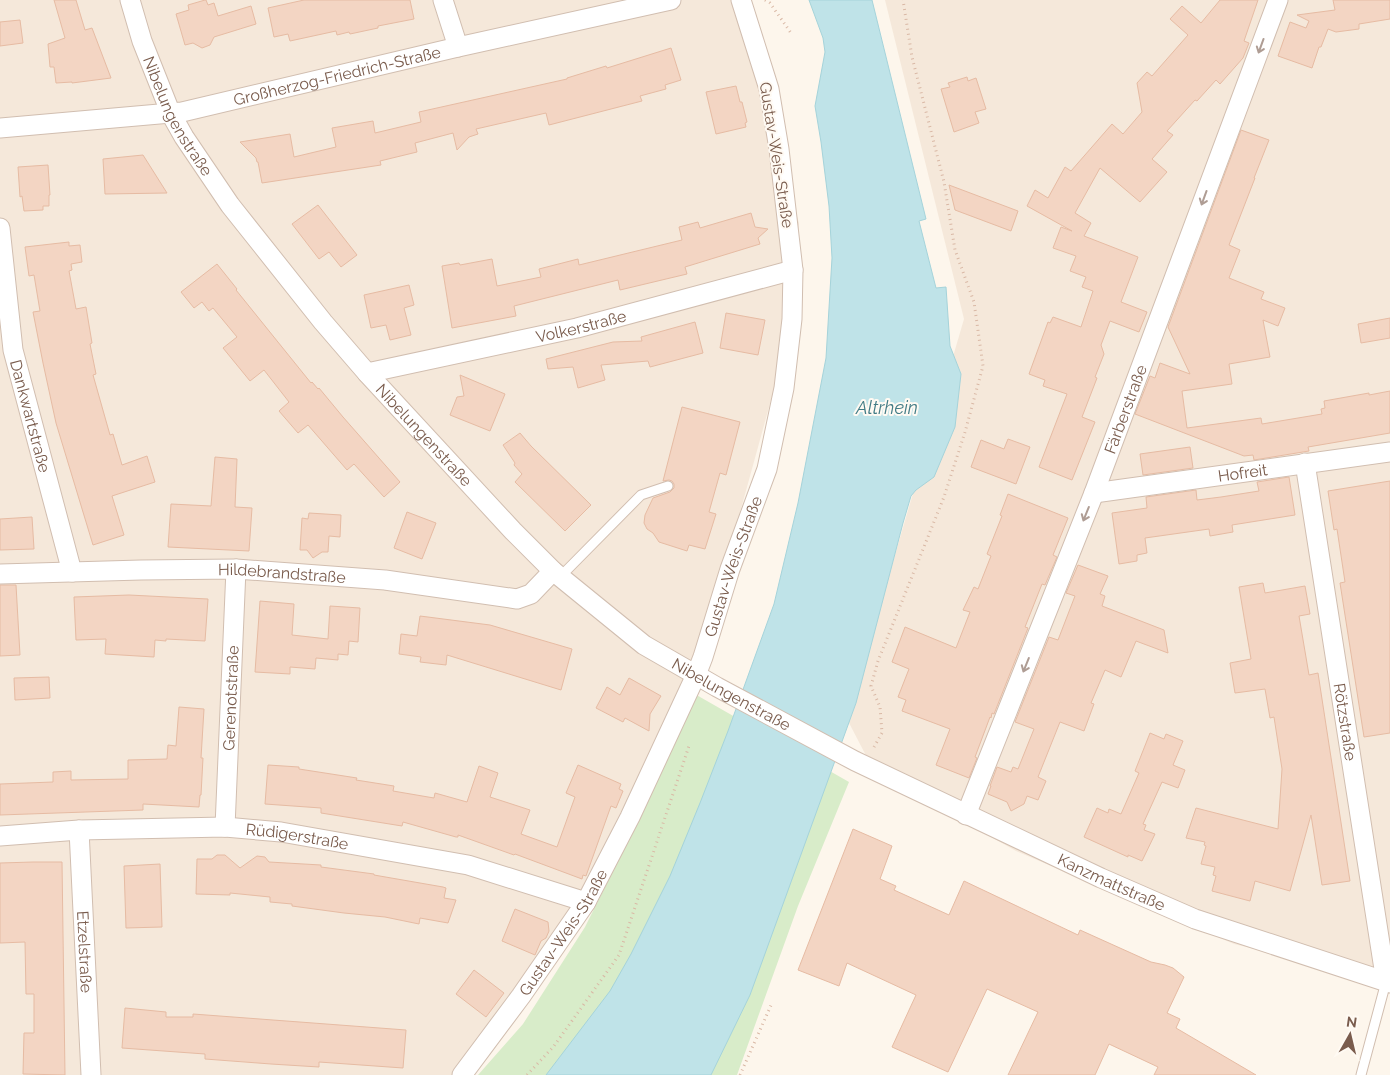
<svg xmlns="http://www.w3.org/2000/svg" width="1390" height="1075" font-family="Raleway,sans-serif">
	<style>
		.residential { fill: #f5e8da }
		.green { fill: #d8ecc9 }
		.water { fill: #bfe3e8; stroke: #a5d3da }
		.building { fill: #f3d5c3; stroke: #e6bba3 }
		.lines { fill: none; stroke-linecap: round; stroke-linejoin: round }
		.lane-casing { stroke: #d1beb0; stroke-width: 11 }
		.street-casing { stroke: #d1beb0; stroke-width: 21 }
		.path { stroke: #d9b8a5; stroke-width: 3; stroke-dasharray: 1 4; stroke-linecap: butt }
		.lane { stroke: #fff; stroke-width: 9 }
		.street { stroke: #fff; stroke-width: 19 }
		.oneway { stroke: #af9d94 }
		.labels { text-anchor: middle; stroke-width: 4; stroke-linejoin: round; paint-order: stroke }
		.street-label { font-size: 16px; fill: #7a5c4d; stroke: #fffaf3 }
		.water-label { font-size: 18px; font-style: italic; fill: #437c86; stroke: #fffaf3 }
	</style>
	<rect width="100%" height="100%" fill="#fdf6ec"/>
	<path class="residential" d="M0,0H732L799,223L791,327L692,687L577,925L462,1075H0Z
		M885,0H1390V982L1234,944L1016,851L874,771L847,719L964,319Z"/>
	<path class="green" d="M686,689L849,782L798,906L737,1075H478L523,1024L585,927L638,821Z"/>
	<path class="water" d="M809,0H872L926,219L919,221L936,288L946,287L950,346L961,374L955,427L934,477L916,490L911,496L903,523L856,703L750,995L711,1075H546L610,991L631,954L670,876L700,803L728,731L774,604L798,503L826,358L832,258L829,206L821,142L815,106L825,52L823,38Z"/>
	<path class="building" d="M54,0H76L85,30L92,28L111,78L72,83V82L56,83L54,67H50L48,44L65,38Z
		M205,0H206L208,5L214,3L218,16L251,6L256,24L214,37L210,45L202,48L193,43L185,45L176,14L189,10L188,5Z
		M304,0H410L414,19L378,26V28L350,34L349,32L337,35L336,31L290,41L288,34L274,37L268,8Z
		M1220,0H1258L1244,41L1249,43L1243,58L1220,84L1216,80L1197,101L1195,100L1167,131L1173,135L1152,159L1167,172L1140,202L1100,168L1075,213L1091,223L1084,236L1138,257L1121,302L1147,312L1139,332L1110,321L1101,345L1104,354L1095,377L1097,378L1082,417L1095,422L1072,480L1039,467L1067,394L1043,386L1045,380L1029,374L1048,322L1050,323L1053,317L1081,327L1093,291L1082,287L1086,277L1070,271L1076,256L1053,248L1061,227L1072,231L1027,206L1035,190L1048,198L1065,167L1071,171L1112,124L1123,134L1142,112L1137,83L1147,72L1152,76L1188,35L1170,19L1182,6L1201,23Z
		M1333,0H1390V19L1359,24V29L1336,32L1328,29L1321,47H1319L1312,68L1278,56L1290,22L1306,28L1309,21L1297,15L1335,10Z
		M20,20L23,43L0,46V22Z
		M671,48L681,80L665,85L666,89L640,96L642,101L549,125L546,113L476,129L478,134L469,137L457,150L453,133L415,143L417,152L380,161L381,165L262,183L258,162H257L256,158L240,142L290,134L294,157L336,147L332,128L373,121L375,133L421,122L419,112L567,79V78L606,66L607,68Z
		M967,77L968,81L976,78L986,109L975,112L979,123L954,132L941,89L950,87L948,83Z
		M736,86L740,102H742L747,122L745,123L746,127L716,134L706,92Z
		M1241,130L1269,140L1254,178H1255L1229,245L1240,250L1229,278L1264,292L1261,299L1285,308L1278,326L1263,320L1270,357L1229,364L1232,384L1182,391L1187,428L1261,418L1262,424L1322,414L1321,409L1325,408L1324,401L1369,393V395L1390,391V433L1308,447L1309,451L1254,460L1253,455L1244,456L1135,414L1150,376L1155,378L1160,363L1190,374L1168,327Z
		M143,155L167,193L105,194L103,159Z
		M48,165L50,195H49V206H43V210L24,211L22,196L20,197L18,167Z
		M949,185L1018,211L1011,231L955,210Z
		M318,205L357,255L341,267L329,252L319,259L292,224Z
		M751,213L755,227L768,229L758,238L760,244L685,267L687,274L620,290L618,280L514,306L516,316L452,328L442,266L459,263L460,265L492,259L497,286L541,277L539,269L578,259L579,265L682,240L679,227L698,222L700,228Z
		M69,242V246L80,245L82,262L71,264L72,270L69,271L76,309L86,307L92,343L90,344L96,374L93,375L110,435L113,434L122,465L147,456L155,482L112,496L124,535L93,545L56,423L43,363L33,312L40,311L34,275L29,276L25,247Z
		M217,264L237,289L236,290L311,383L312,382L318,389L319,388L343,417L400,482L384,497L354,464L347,470L308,425L298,433L279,411L289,402L264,370L250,381L223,348L237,337L213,308L209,311L202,302L194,308L181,292Z
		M409,285L414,305L404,308L411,335L390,340L386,325L371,328L364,295Z
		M726,313L765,320L758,355L720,348Z
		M1390,318V338L1361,343L1358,324Z
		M695,322L703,353L650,367L648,361L601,365L605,380L578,388L573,367L548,369L546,359L613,342L642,341L641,337Z
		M460,375L505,394L490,431L450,415L457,397L464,396Z
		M682,407L740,422L726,475L720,473L709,512L716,514L705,549L689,545L687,551L659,542L653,533L647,529L644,523L645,515L653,498L670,492L674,488V484L672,481L669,480L663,481Z
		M520,433L531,446L591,505L565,531L515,482L522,474L514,465L515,463L503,445Z
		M1008,439L1030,447L1016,484L971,467L981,440L1004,449Z
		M1190,447L1193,468L1143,475L1140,454Z
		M215,457L237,459L235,507L252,508L249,551L168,547L171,504L211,506Z
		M1289,477L1295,515L1232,525L1233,532L1210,536L1209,529L1145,538L1147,553L1137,555V561L1119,564L1112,513L1147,508L1146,497L1196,490L1197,500L1221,497L1259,491L1257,482Z
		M1390,481V733L1364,737L1340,583L1345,582L1337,529L1334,530L1328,491Z
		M1008,494L1068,518L1053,555L1057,557L1045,585L1042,584L1025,627L1028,628L994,714L992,713L991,718L990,717L975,757L977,758L969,778L936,765L950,729L902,711L906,700L898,697L909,669L892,662L905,627L956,648L970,612L963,610L974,587L978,589L991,556L987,554L1002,516L1000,515Z
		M407,512L436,523L422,559L394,548Z
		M309,513L341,515L340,537L329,536L328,552H322L313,558L307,550H300L302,518L308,519Z
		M32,517L34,549L0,550V519Z
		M1078,565L1108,576L1100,594L1105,596L1102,606L1164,630L1168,653L1136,641L1121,677L1105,670L1091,703L1094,704L1084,731L1060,722L1038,777L1046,781L1038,800L1027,796L1024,804L1011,811L1007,802L988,794L991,786H990L997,767L1011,772L1013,767L1018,769L1034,729L1015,722L1049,637L1058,640L1075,596L1066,593Z
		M1263,583L1265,593L1305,586L1310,614L1299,616L1309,675L1318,673L1350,881L1322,885L1311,815L1290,891L1255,881L1250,901L1212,891L1216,876L1213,875L1215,867L1201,864L1206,846L1204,845L1205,842L1186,838L1196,808L1278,829L1282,769L1274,717L1270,718L1265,689L1235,693L1230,663L1251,659L1239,587Z
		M0,585H16L20,655L0,656Z
		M129,595L208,599L205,641L166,639V641L155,640L154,657L105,654L106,639L76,640L74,597Z
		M260,601L294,604L292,635L328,639L330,606L360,608L358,642L349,641L348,655L338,654V660L316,658L315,669L290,667V674L255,672Z
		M420,616L490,625L572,649L561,690L447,655L446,665L420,662L421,657L399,654L401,634L417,636Z
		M49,677L50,698L15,700L14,678Z
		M629,678L661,696L650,714L649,731L625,718L623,722L596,708L607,687L620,695Z
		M179,707L204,709L201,758H203L201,795H200L199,807L143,804V810L0,815V784L53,782V772L71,771V780L128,779V760L167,759L168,745L176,746Z
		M1150,733L1164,739L1166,734L1183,741L1173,765L1185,770L1178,788L1162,782L1143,824L1146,825L1144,830L1155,834L1142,861L1128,855V857L1084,837L1097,808L1108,813L1109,809L1121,814L1139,773L1135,771Z
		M268,765L299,767V769L357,778L356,780L394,786L393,791L434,798L435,793L467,802L479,766L498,773L490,797L530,810L521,834L557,847L575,797L566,793L578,765L621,784L619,789L623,791L616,808L611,806L586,876L583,875L582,879L515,854L514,855L458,835V837H456L403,822L402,826L321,813V808L265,804Z
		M853,829L892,846L880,879L896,886L894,890L949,915L964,881L1078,935L1080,930L1151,962L1165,965L1173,968L1184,977L1167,1013L1180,1019L1176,1028L1256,1075H1154L1158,1067L1109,1044L1095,1075H1008L1038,1012L987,989L948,1072L892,1047L916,995L847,963L839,986L798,970Z
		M217,855H225L240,868L257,856L265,857L269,862L321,865V867L374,874V875L443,887L446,888L444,898L456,900L448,923L420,918L419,924L385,917L344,913L292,906V904L270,902V897L230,893V895L196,894L197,859H212Z
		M33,862H62L65,1075L23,1074L24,1033H34V994H26L25,942L0,943V863Z
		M160,864L162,927L126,928L124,866Z
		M515,909L548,922L549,931L546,938L541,941L535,955L502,941Z
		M474,970L504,993L486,1017L456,994Z
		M125,1008L166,1012V1017H193V1014L406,1030L403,1068L319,1062V1067L271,1064L205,1059V1054L122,1048Z"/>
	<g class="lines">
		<defs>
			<path id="lane" d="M561,576L641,495L668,486
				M1361,1075L1386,982"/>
			<g id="street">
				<path id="s1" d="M130,0L142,41L171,114L184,137L230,205L323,322L367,373L513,531L553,571L644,645L717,687L855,761L1101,878L1195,919L1390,983"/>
				<path d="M443,0L458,47"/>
				<path id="s2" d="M0,128L182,112L458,47L671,0"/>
				<path id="s3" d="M0,228L13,350L72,572"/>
				<path id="s4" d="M367,373L577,328L793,270"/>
				<path id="s5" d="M1305,463L1386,982"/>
				<path id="s6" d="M1094,493L1390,452"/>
				<path id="s7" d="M0,574L141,570L236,569L385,580L517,599L531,594L553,571"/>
				<path id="s8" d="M966,815L1094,493L1278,0"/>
				<path id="s9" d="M225,827L236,569"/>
				<path id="s10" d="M79,830L91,1075"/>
				<path id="s11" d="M0,836L79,830L225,827L281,832L468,865L586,902"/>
				<path id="s12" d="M462,1075L521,996L586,902L630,817L696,675L703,657L730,569L767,469L784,388L792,319L793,270L779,149L769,89L741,0"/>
			</g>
		</defs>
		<use href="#lane" class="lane-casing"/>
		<use href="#street" class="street-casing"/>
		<path class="path" d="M765,0L770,3L791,33
			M874,747L882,733L880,707L871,686L878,661L944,497L965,432L983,366L974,302L955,250L944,182L912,57L903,0
			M527,1075L554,1046L619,955L690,743
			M740,1075L772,1003"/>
		<use href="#lane" class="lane"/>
		<use href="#street" class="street"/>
	</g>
	<defs><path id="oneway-shaft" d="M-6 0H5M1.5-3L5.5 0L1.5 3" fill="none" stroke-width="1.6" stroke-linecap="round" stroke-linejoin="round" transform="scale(1.25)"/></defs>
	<g class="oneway">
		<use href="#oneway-shaft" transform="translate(1261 46) rotate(110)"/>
		<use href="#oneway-shaft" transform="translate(1204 198) rotate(110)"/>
		<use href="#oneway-shaft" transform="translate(1086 514) rotate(112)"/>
		<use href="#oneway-shaft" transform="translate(1026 665) rotate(112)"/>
	</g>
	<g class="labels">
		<g class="street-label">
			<text dy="6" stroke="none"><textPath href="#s2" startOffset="342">Großherzog-Friedrich-Straße</textPath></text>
			<text dy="6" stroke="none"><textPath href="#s1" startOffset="126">Nibelungenstraße</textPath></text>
			<text transform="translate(777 155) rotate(81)" y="6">Gustav-Weis-Straße</text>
			<text dy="6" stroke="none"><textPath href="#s4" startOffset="219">Volkerstraße</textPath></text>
			<text dy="6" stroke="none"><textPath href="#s8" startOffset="436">Färberstraße</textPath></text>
			<text dy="6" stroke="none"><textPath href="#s3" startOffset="191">Dankwartstraße</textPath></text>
			<text dy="6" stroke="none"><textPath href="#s1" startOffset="531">Nibelungenstraße</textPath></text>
			<text dy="6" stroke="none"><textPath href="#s6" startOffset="150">Hofreit</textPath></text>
			<text dy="6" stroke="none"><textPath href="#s12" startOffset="580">Gustav-Weis-Straße</textPath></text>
			<text dy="6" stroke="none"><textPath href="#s7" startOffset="282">Hildebrandstraße</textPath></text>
			<text dy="6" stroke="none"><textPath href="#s1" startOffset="936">Nibelungenstraße</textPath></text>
			<text dy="6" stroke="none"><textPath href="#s9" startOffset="129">Gerenotstraße</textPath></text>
			<text dy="6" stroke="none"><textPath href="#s5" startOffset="262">Rötzstraße</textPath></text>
			<text dy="6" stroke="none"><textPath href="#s11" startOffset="298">Rüdigerstraße</textPath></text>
			<text dy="6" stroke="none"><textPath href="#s1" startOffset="1360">Kanzmattstraße</textPath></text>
			<text dy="6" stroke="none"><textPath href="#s12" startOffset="175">Gustav-Weis-Straße</textPath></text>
			<text dy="6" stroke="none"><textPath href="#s10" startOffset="122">Etzelstraße</textPath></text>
		</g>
		<g class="water-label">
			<text x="887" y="414">Altrhein</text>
		</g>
	</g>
	<g transform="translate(1350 1035) rotate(8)" stroke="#fffaf3" stroke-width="4" paint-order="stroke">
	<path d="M0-4L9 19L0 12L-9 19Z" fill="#7a5c4d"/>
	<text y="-8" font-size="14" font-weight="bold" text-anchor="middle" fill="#7a5c4d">N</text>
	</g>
</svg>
